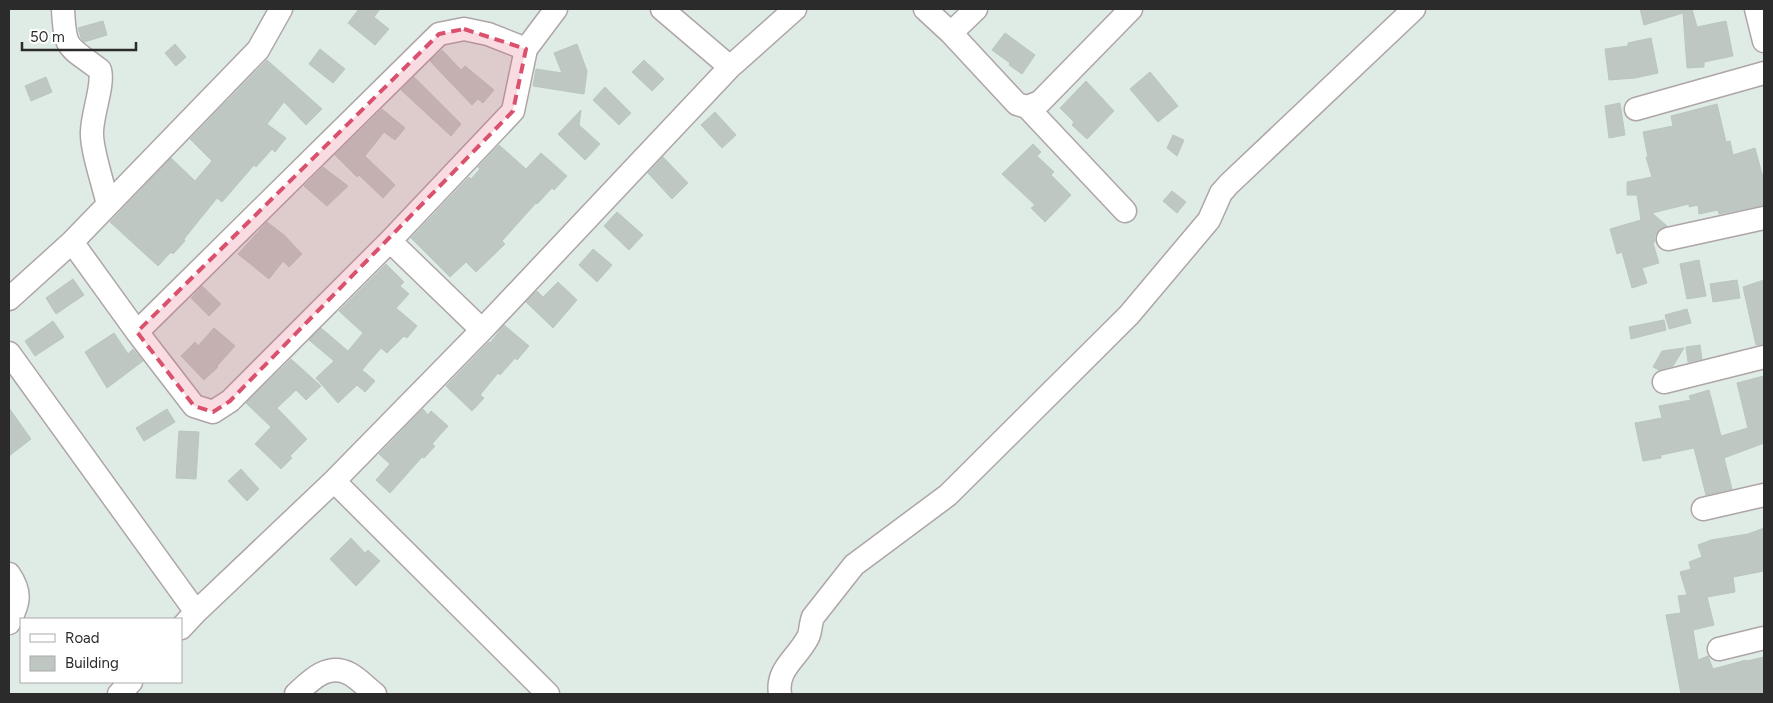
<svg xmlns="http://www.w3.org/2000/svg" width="1773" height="703" font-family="Figtree,sans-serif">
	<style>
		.building { fill: #bec7c2; stroke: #b9c6c1 }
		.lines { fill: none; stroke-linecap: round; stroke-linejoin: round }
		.minor-casing { stroke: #aea5a7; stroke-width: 25 }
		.minor { stroke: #fff; stroke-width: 22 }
		.marked { fill: #da516e; fill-opacity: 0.2; stroke: #da516e; stroke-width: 4; stroke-dasharray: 10 6; stroke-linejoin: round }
	</style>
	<rect width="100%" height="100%" fill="#dfebe5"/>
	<path class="building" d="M359,9H380L374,17L389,29L375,45L348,23Z
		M1640,9H1692L1697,27L1726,21L1733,56L1704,62V67L1687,68L1683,13L1644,25Z
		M103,21L107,35L84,42L81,38L78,28Z
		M1005,33L1035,55L1022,74L1009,65L1010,63L992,50Z
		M1651,38L1658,73L1635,78L1609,80L1605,49L1628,46V43Z
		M175,44L186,57L176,66L165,53Z
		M577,44L587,71L584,94L533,86L536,69L562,73L554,53Z
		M320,49L345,69L333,83L309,64Z
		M442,50L461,70L465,66L494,90L483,103L478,99L472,105L430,61Z
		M267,60L322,109L306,125L284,102L267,124L286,138L275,152L272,149L256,167L254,165L222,202L217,198L184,239L185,241L173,254L171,252L158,266L110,222L171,158L195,181L212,161L190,139Z
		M644,60L664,79L652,91L632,72Z
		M1150,72L1178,106L1158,122L1130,89Z
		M46,77L52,92L31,101L25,86Z
		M414,77L461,124L451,136L401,90Z
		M1086,81L1114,111L1087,139L1072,125L1074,122L1060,108Z
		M605,87L631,113L619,125L593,100Z
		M1620,103L1625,135L1609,138L1605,106Z
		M1717,104L1726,142L1730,141L1733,155L1755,148L1764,181V205L1719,214L1718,210L1699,214L1698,205L1689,207V204L1652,213L1667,226L1659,230L1655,236V242L1653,243L1659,263L1642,268L1647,283L1632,288L1622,252L1617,254L1610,229L1641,220L1637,195H1627V182L1652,177L1646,157H1648L1643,132L1673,126L1671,116Z
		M382,109L405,128L395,140L384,132L365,156L395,185L383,198L359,175L357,177L335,155Z
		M581,110L579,125L600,144L585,160L558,134Z
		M715,112L736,135L722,148L701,125Z
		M1173,135L1184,140L1177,156L1167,148Z
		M1033,144L1041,152L1037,156L1054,172L1051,175L1071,195L1045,222L1031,208L1035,205L1002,174Z
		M499,145L526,169L541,153L567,176L554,190L552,188L537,204L536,203L502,241L505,244L476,272L466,262L450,277L411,238L469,177L471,179L480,169L478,167Z
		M663,157L688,183L672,199L648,173Z
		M323,167L348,186L327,206L304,186Z
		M1172,191L1186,202L1177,213L1163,201Z
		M617,212L643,235L629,250L604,226Z
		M267,222L284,235L302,254L289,267L283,261L269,279L238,254Z
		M593,249L612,265L597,282L579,265Z
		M1699,260L1706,296L1687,299L1680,264Z
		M386,264L404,282L400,286L409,294L396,308L417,326L407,338L404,336L387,353L381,348L362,370L375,381L365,392L357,385L338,403L316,378L334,361L309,340L321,328L348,351L363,333L339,311Z
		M73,279L84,295L56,314L46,298Z
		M1737,280L1740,298L1713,302L1710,284Z
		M1764,280V344L1756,345L1743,287Z
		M558,282L577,300L553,328L526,302L537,291L543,297Z
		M202,286L221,304L209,316L191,298Z
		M1687,309L1691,323L1669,329L1665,315Z
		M1664,320L1666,330L1631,339L1629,327Z
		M53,321L64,337L35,356L25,341Z
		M504,325L529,346L517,360L515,358L500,375L498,373L480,395L484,398L472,411L446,386L489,342L490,343Z
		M214,328L235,346L217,366L218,367L204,380L181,356L195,342L198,346Z
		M114,333L128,354L133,349L143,361L107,388L85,352Z
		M1700,345L1702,359L1688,362L1686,347Z
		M1684,348L1673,366L1659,370L1653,367L1662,351Z
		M291,359L321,386L306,400L296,390L277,408L307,439L290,456L292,458L281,469L255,444L271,427L246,403Z
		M1764,376V443L1724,458L1732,489L1706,495L1694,448L1661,455V458L1643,461L1635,423L1662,418L1659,406L1691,400L1689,396L1709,390L1721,436L1748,428L1737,383Z
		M9,408L31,439L9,456Z
		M167,409L175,422L144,441L136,428Z
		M423,409L428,415L431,411L448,426L432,444L435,446L424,458L422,457L390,493L376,480L390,464L379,454Z
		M179,431L199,432L196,479L176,478Z
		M241,469L259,489L247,501L228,481Z
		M1764,528V571L1733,577L1735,592L1707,597L1714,625L1693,630L1698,660L1708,656L1713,669L1746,660L1747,661L1764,657V694H1681L1666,615L1681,613L1678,596L1687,595L1680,572L1691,569L1689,562L1702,557L1698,545L1711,540L1748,534Z
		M351,538L365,553L368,550L380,561L356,586L330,559Z"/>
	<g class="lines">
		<defs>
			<path id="minor" d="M63,9C65,52 68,45 100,70C104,85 92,114 92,132C91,149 104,186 108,205
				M662,9L730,67
				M925,9L951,33L1017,104L1027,107L1040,102L1131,9
				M1756,9L1764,41
				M951,33L976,9
				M1027,107L1125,211
				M1636,109L1764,73
				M1668,239L1764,218
				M390,241L482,330
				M72,242L137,332L194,406L213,412L230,401L390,241L513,111L526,49L556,9
				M9,299L72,242L258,50L281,9
				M137,332L439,34L464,29L488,34L526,49
				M9,353L196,612
				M1664,382L1764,357
				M334,481L548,694
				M1703,509L1764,495
				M9,574C22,593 19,603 9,623
				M181,628L196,612L334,481L482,330L730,67L795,9
				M1719,649L1764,638
				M119,694L131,682
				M296,694C311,680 328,662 350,674C359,679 367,688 375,694
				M780,694C776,670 796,659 807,639C811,634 810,624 813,617L854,565L948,495L1129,315L1209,220L1221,193L1229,184L1414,9"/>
		</defs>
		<use href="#minor" class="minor-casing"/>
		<use href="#minor" class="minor"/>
	</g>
	<path class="marked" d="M464,29L526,49L513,111L230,401L213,412L194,406L137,332L439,34Z"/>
	<rect width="1773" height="703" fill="none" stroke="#2b2b2b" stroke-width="20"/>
	<rect x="20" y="618" width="162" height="65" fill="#ffffff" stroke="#aaaaaa"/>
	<rect x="30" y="634" width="25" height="8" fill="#ffffff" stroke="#aaaaaa"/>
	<text x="65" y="643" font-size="15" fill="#2b2b2b">Road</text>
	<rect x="30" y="656" width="25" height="15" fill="#bec7c2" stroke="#aaaaaa"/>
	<text x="65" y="668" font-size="15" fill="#2b2b2b">Building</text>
	<path d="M22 42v8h114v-8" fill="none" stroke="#2b2b2b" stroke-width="2.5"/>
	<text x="30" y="42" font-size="15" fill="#2b2b2b" stroke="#ffffff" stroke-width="4" paint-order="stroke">50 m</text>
</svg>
